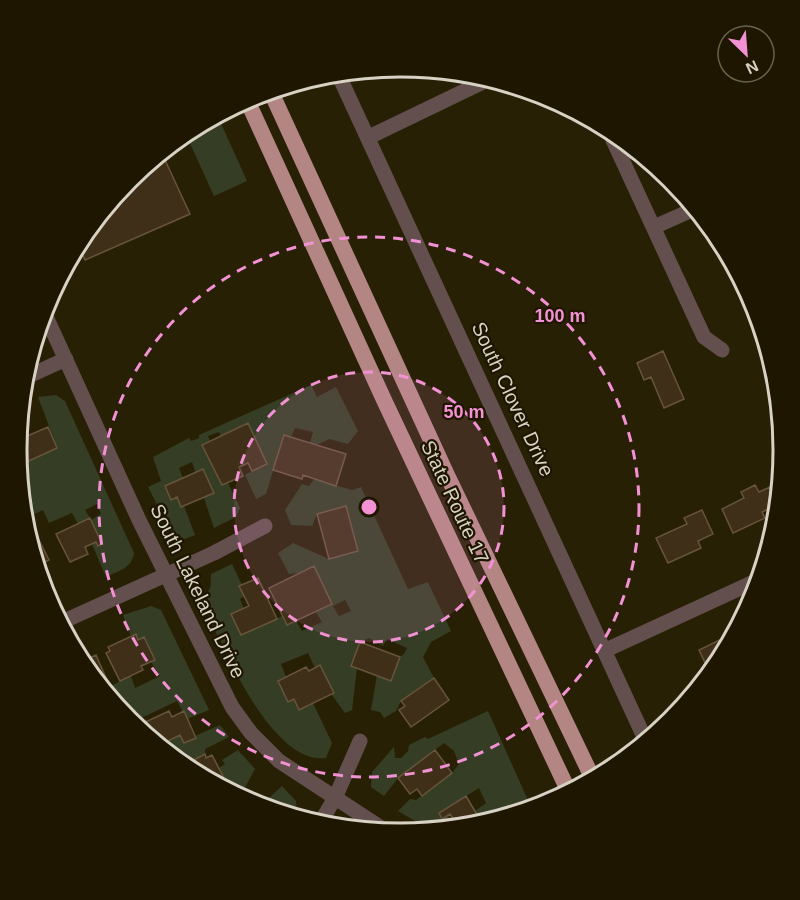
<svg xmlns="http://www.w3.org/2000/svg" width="800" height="900" font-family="Arial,sans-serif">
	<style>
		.green { fill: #353e24; fill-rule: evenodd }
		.building { fill: #402f18; stroke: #67543c; stroke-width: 1.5 }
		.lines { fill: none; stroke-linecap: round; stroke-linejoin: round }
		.minor { stroke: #634f4e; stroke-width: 15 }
		.tertiary { stroke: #634f4e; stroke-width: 15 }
		.trunk { stroke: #b38683; stroke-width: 16 }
		.ring { fill: none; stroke: #f391d5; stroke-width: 3; stroke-dasharray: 10 8 }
		.labels { text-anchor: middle; stroke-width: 4.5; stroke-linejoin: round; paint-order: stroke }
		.street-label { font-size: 20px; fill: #d7d2c3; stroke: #1f1600 }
		.rim { fill: none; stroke: #d7d2c3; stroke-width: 3 }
		.centre { fill: #f391d5; stroke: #1f1600; stroke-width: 3 }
		.ring-label { font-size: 18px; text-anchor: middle; font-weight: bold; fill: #f391d5; stroke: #1f1600; stroke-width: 4.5; stroke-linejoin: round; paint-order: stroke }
	</style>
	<rect width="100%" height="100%" fill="#282005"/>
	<path class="green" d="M219,119L247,181L214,196L188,139Z
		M311,385L317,397L336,387L358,431L348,444L329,439L317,445L310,443L313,432L295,428L291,437L284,435L266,494L256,499L245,475L267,463L248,423L221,436L219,432L208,436L210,441L203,445L222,485L228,483L240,508L236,517L214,528L192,462L179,468L183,478L165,487L171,500L177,497L181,507L184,506L195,535L185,539L173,536L148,487L161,481L153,457L189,438L191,441L199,438V435Z
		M56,395L65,401L134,553C132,568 119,571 106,577L92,544L96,542L98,546L102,544L91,520L101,514L97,504L85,510L90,518L78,524L72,513L49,523L43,510L30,516L20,465L57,447L38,397Z
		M314,479L352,490L361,487L408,589L428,582L451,631L431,642L423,657L434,678L401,701L396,711L384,718L380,712L371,710L377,675L391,680L400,657L404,654L407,648L387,639L383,646L369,638L360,642L351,665L357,668L352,710L345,713L331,694L333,693L320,666L315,668L308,653L281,664L286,677L278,681L288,702L294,699L313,703L332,743L326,758C280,764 238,679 222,644C216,632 205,615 205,601C205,597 208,592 210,588C211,584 211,578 211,574L232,564L242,585L244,596L240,599L244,609L232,614L241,635L282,616L287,625L296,621L302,631L322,622L315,611L332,603L314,566L300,573L289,574L278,553L293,543L329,559L358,550L346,506L317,514L312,526L291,525L285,510L302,484L309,486ZM345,600L351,611L339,616L333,606Z
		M151,606L161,610L209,710L187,719L177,701L135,721L137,727L129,721L107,688L131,676L135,688L160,676L151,662L155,660L144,637L138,640L136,634L131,636L123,615Z
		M488,711L531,807L479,818L475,811L486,803L479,788L439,813L442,819L450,814L446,824L427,828L398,811L410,799L416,800L452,773L459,764L454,751L444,743L398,778L384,796L371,787L372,772L394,747L395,758H401L408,751L409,745L425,737L428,739Z
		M220,725L229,737L205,749V754L190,762L162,744L180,735L184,743L195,738V736Z
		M238,750L255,769L243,791L238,795L223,784L226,782L219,768L225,764L222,760Z
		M282,786L296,801L297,813L260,806Z"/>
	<path class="building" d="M400,67H403L384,75L382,70Z
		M165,160L190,214L85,260L81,251L129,179L140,171Z
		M663,351L684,399L664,408L651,377L644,380L637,363Z
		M248,423L267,464L252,471L248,463L239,467L243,476L222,485L202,445Z
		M48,427L57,448L20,465L16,450L20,434L23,433L25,437Z
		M284,435L346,454L336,486L303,475L302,479L273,470Z
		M203,469L214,493L181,507L177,497L171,500L165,486Z
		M755,485L759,492L770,487L774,497L772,507L762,512L765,518L733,533L722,509L744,498L741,492Z
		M346,506L358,551L329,559L317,514Z
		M702,510L713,534L698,541L701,548L668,563L656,538L687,524L684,518Z
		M90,518L102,544L98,546L96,542L85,547L88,554L70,562L56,534Z
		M35,532L49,560L39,565L33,533Z
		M314,566L332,604L287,625L269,588Z
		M258,578L277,619L241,635L231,614L249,606L239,586Z
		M136,634L138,640L144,637L155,660L141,666L143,670L120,681L106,653L110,651L108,647Z
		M728,636L707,667L699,650Z
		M360,642L400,657L391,681L351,666Z
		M96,655L110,687L107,688L87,659Z
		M320,665L334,693L299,710L294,699L288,702L278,681L306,667L309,671Z
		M434,678L449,700L411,727L399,710L405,706L401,701Z
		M169,711L172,717L184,711L196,738L184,743L180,735L162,744L144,731L141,724Z
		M435,750L452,773L422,796L417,789L410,794L398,778Z
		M205,754L206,758L212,755L226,782L223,784L190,762Z
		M243,791L250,799L254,804L238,795Z
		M466,796L479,818L455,822L450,814L442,819L439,813Z"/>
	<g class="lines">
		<path class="minor" d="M369,137L481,83
			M613,140L704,337L722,350
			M654,227L692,210
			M44,312L139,520L232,707L251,733L279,761L386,831
			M31,375L66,359
			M62,622L214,553L265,526
			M606,650L758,580
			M323,818L335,798L360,741"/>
		<path class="tertiary" d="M340,78L645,739"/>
		<path class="trunk" d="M271,92L447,475L591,775
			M247,100L384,400L568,790"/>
	</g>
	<circle cx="369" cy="507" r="135" fill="#f391d5" fill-opacity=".12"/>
	<g class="ring">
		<circle cx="369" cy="507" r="135"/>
		<circle cx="369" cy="507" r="270"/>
	</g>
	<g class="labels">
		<g class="street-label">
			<text transform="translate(513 399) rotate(65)" y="7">South Clover Drive</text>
			<text transform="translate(455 502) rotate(65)" y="7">State Route 17</text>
			<text transform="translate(198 591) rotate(64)" y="7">South Lakeland Drive</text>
		</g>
	</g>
	<path d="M0 0H800V900H0ZM27 450a373 373 0 1 1 746 0a373 373 0 1 1-746 0Z" fill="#1f1600" fill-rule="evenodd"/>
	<path class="rim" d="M27 450a373 373 0 1 1 746 0a373 373 0 1 1-746 0Z"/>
	<circle cx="369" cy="507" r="9" class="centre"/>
	<g class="ring-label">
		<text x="560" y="322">100 m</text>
		<text x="464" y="418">50 m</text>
	</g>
	<g transform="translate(746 54) rotate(155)"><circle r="28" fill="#1f1600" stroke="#69614e" stroke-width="1.5"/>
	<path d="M0-4.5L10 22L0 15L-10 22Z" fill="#f391d5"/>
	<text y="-9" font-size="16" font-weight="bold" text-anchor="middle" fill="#d7d2c3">N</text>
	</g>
</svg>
